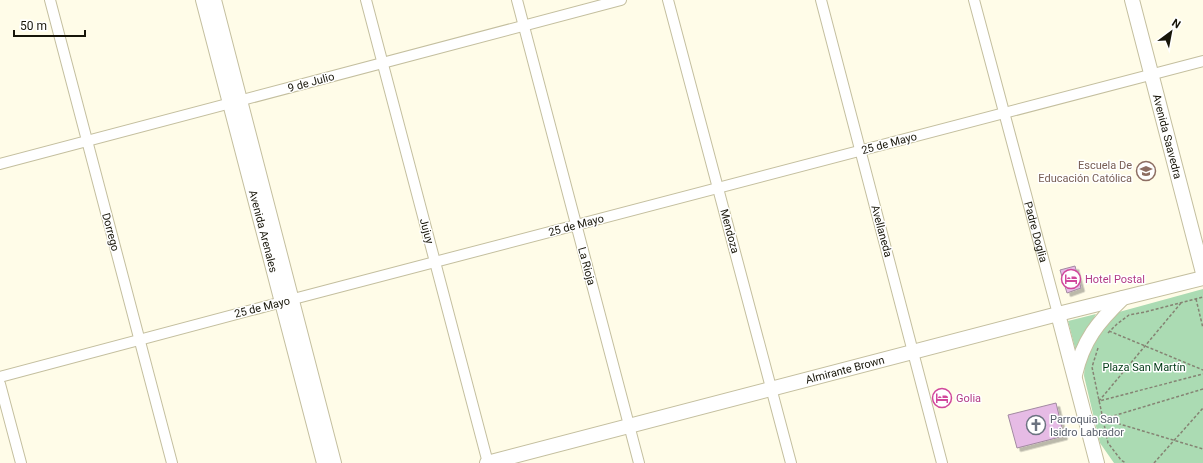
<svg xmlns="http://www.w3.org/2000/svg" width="1203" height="463" font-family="Roboto,sans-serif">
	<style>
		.green { fill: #abdbb3 }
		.building { fill: #e6bbe5; stroke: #a28aa1; filter: url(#shadow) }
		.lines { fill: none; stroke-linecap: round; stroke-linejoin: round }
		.street-casing { stroke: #c4bf9f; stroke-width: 12 }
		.secondary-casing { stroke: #c4bf9f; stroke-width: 16 }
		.path { stroke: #858373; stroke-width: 1.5; stroke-dasharray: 3 2; stroke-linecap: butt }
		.street { stroke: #fff; stroke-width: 10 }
		.secondary { stroke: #fff; stroke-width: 14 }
		.labels { text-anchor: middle; stroke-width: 3; stroke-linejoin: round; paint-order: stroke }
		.street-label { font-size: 11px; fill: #171509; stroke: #fff }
		.education-label { font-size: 11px; fill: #785e54; stroke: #fff; text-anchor: end }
		.hotel-label { font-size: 11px; fill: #b23c85; stroke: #fff; text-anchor: start }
		.park-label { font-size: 11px; fill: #013a16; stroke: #fff }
		.worship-label { font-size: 11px; fill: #5b616d; stroke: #fff; text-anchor: start }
	</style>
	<defs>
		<filter id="shadow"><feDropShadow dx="3.5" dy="3.5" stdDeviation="0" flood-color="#0004"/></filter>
	</defs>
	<rect width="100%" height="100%" fill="#fffce8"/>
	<path class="green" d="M1203,289V463H1114L1100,443L1084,376L1085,359L1088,347L1110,317L1119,312Z
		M1096,314L1076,352L1068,321Z"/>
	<path class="building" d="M1075,266L1081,288L1067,293L1060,270Z
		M1056,403L1064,436L1017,448L1008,415Z"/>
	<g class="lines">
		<defs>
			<g id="street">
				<path d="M50,0L172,463"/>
				<path d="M366,0L488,463"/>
				<path d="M517,0L639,463"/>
				<path d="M668,0L791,463"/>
				<path d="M821,0L942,463"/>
				<path id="s1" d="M974,0L1058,314"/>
				<path d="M0,164L621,0"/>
				<path d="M0,377L282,302L1203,61"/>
				<path d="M0,384L21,463"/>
			</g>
			<g id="secondary">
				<path id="s2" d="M203,0L324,463"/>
				<path d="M214,0L334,463"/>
				<path id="s3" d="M1132,0L1203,273"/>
				<path d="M1058,314L1097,463"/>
				<path d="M1075,375C1083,340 1098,322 1123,298"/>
				<path id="s4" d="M487,463L1058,314L1203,278"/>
			</g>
		</defs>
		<use href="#street" class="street-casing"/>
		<use href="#secondary" class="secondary-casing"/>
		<path class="path" d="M1196,299L1203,328
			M1181,303L1099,401L1203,374
			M1109,331L1203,370
			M1108,333L1117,324L1129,315L1145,312L1203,297
			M1098,348L1092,367L1108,443L1121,460L1126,463
			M1203,389L1103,419L1203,449
			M1154,463L1203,408"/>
		<use href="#street" class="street"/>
		<use href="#secondary" class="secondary"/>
	</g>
	<defs>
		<symbol id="school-ring" viewBox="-11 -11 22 22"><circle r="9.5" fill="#fff" stroke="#8d6e63" stroke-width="1.5"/><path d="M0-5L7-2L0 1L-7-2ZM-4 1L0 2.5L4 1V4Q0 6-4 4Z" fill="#8d6e63"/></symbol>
		<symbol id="hotel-ring" viewBox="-11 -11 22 22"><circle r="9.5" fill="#fff" stroke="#d1479c" stroke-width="1.5"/><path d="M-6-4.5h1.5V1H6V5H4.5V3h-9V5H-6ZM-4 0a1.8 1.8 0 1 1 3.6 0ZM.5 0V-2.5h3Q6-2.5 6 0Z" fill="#d1479c"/></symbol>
		<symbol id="church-ring" viewBox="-11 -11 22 22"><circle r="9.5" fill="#fff" stroke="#6b7280" stroke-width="1.5"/><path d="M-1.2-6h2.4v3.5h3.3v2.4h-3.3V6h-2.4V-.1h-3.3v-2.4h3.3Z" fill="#6b7280"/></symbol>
	</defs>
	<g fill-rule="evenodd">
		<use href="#school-ring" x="1135" y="160" width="22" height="22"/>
		<use href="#hotel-ring" x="1060" y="268" width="22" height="22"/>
		<use href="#hotel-ring" x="931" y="387" width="22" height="22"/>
		<use href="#church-ring" x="1025" y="414" width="22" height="22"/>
	</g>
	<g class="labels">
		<g class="street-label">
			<text transform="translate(311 82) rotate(-15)" y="4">9 de Julio</text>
			<text dy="4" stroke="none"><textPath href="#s3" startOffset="141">Avenida Saavedra</textPath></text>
			<text transform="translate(889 143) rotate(-15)" y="4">25 de Mayo</text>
			<text transform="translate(576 225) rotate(-15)" y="4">25 de Mayo</text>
			<text dy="4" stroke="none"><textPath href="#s2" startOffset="239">Avenida Arenales</textPath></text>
			<text transform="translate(427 231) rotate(75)" y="4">Jujuy</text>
			<text transform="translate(730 231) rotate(75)" y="4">Mendoza</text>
			<text transform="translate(882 231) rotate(75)" y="4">Avellaneda</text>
			<text dy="4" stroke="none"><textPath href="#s1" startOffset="240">Padre Doglia</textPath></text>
			<text transform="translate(111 232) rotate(75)" y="4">Dorrego</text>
			<text transform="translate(587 266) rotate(75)" y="4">La Rioja</text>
			<text transform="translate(262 307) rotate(-14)" y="4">25 de Mayo</text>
			<text dy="4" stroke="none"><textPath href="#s4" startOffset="370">Almirante Brown</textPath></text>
		</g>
		<g class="education-label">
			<text x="1132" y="169">Escuela De<tspan x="1132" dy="13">Educación Católica</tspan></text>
		</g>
		<g class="hotel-label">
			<text x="1085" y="283">Hotel Postal</text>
			<text x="956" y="402">Golia</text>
		</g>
		<g class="park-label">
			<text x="1144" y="371">Plaza San Martín</text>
		</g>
		<g class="worship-label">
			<text x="1050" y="423">Parroquia San<tspan x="1050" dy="13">Isidro Labrador</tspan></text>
		</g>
	</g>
	<g transform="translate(1171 32) rotate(32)" stroke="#ffffff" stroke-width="3" paint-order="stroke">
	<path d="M0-3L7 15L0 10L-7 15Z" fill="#171509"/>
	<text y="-6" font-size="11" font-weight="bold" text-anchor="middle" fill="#171509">N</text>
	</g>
	<path d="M14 30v6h71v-6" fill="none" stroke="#171509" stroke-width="2"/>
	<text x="20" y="30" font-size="12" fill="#171509" stroke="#ffffff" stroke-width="3" paint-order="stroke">50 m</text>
</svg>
